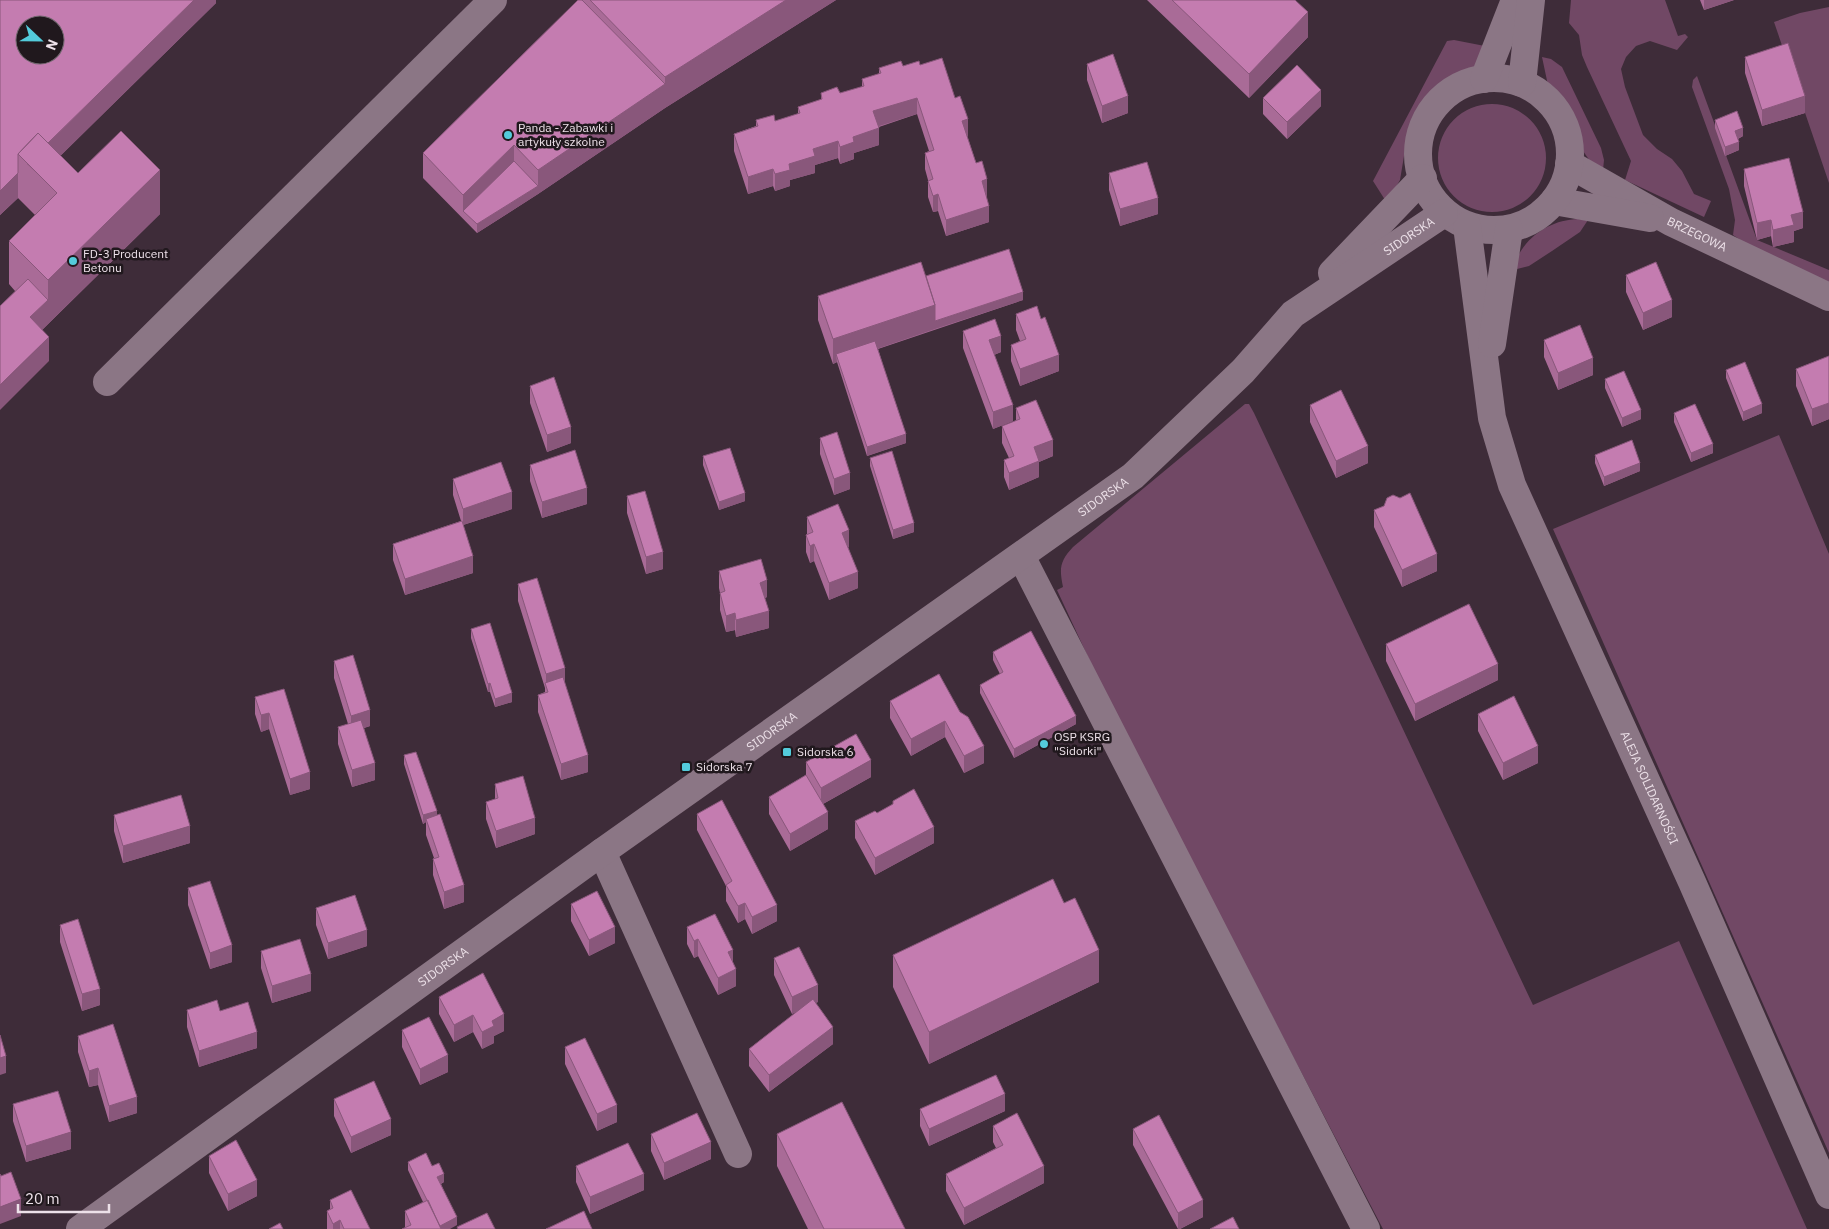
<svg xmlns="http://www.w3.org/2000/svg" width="1829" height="1229" font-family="'IBM Plex Sans',sans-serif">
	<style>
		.green { fill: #714865 }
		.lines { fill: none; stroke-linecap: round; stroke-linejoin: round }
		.minor { stroke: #8b7685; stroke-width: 28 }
		.tertiary { stroke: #8b7685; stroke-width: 28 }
		.wall { fill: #a96b97 }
		.shaded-wall { fill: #89577b }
		.building { fill: #c47cb0; stroke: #89577b; fill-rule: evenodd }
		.poi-dot { fill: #53cbdb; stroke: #20181d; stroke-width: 2 }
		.labels { text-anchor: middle; stroke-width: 5; stroke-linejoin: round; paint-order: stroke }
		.poi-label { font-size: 12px; fill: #ede1e9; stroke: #20181d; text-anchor: start }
		.street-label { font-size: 12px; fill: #ede1e9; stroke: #20181d }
	</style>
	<rect width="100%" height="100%" fill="#3e2c39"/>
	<path class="green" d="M1571,0H1665L1678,36L1685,34L1688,37L1677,50L1650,41L1636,46L1626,57L1621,69L1625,87L1643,135L1657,149L1672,159L1682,171L1694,194L1711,201L1704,217L1625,180L1631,161L1587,67L1582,55L1579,35L1569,23Z
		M1829,7V183L1774,22L1800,13Z
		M1454,40L1490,47L1478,66L1465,74L1438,87L1421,104L1408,132L1400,180L1387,203L1373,181L1447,41Z
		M1542,57L1551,59L1562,67L1601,148L1604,160L1603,170L1590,161L1583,151L1569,117L1549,90Z
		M1697,76L1757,240L1829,270V284L1748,245L1733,235L1735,220L1729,189L1692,87L1693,80Z
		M1438 158a54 54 0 1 1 108 0a54 54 0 1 1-108 0Z
		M1578,219L1588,220L1580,232L1552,251L1529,266L1517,269L1513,268C1522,239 1548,220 1578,219Z
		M1245,404H1249L1254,413L1533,1005L1679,941L1807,1229H1383L1114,713L1057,590L1063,587C1059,568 1060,561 1073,547Z
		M1779,435L1829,554V1153L1553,529Z"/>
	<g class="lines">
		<g class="minor">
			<path id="s1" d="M1569,164L1671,222L1829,297"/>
			<path d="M1554,201L1650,218"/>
			<path d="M107,382L493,0"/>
			<path d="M1021,556L1366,1229"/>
			<path d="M602,852L738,1154"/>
		</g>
		<g class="tertiary">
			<circle cx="1494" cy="154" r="76"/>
			<path d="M1484,79L1515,0"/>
			<path d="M1522,83L1531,0"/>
			<path id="s2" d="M1467,226L1492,418L1512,485L1692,882L1829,1195"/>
			<path d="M1332,273L1423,178"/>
			<path d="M1492,344L1509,229"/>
			<path id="s3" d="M80,1229L602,852L1133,476L1243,371L1293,314L1444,213"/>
		</g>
	</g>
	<path class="wall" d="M0,0H216V3L60,156L78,173L160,214L42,330L49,361L15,291L9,284V241L35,215L18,198L0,215Z
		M578,0H836L665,108L538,194L477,233L423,178V153Z
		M1147,0H1295L1308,37L1249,98Z
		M1700,0H1734L1704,10Z
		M1745,57L1805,113L1762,126L1745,73Z
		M1087,64L1128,113L1102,123L1087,80Z
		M920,65L955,98L968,136H967L987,196H986L989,222L946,236L938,211L933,212L928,197V180L925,169V153L929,151L917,114L879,127V145L854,153V159L840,164L838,158L815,165V173L790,180V186L775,191L773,186L748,194L734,151V134L756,126V120L775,121L798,114V107L821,100V93H840L862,87V79L879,74V68Z
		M1263,98L1321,106L1287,139L1263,114Z
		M1715,120L1743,136L1738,139L1739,150L1725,156L1715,128Z
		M1744,169L1803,228L1794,231V242L1773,247L1771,236L1757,240L1744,186Z
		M1109,173L1158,214L1120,226L1109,190Z
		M1626,275L1672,317L1643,330L1626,292Z
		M926,276L1023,300L878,349L906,443L867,456L837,362L833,364L818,320V296Z
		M1016,314L1041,319L1059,371L1020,386L1011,361V345L1020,341L1016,330Z
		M963,331L1001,352L994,355L1013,421L993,429L963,348Z
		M1544,340L1593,375L1558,390L1544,357Z
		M1829,356V419L1812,426L1796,386V369Z
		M1726,370L1762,413L1743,421L1726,378Z
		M1605,379L1641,419L1622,427L1605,388Z
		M530,386L571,443L547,452L530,403Z
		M1310,405L1368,463L1336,478L1310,422Z
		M1016,408L1053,456L1039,462V477L1009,490L1004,477V460L1009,458L1002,443V426L1016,421Z
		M1674,413L1713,453L1691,462L1674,422Z
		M820,438L850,489L834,495L820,454Z
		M1595,455L1640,471L1604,486L1595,463Z
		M703,456L745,501L719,510L703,465Z
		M870,458L914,532L893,539L870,466Z
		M530,465L587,504L542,518L530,481Z
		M453,479L512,509L463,525L473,573L405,595L393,560V544L461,521L453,495Z
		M627,496L663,569L646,574L627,513Z
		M1384,506L1437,571L1402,587L1374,527V510Z
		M807,517L849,547H848L858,588L829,600L814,561L810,563L806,552V535L807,534Z
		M719,571L767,597L765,598L769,628L736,637L735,630L726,632L720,610V593L719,588Z
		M518,584L565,685L588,772L561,780L538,712V695L545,692V688L518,601Z
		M471,629L512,702L495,707L490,692H488L471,638Z
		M1386,644L1498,680L1415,721L1386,661Z
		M993,652L1076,724L1014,758L980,693V685L1000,674L993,660Z
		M334,661L370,726L364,728L375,780L352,787L338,744V727L348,724L334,678Z
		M939,674L984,763L964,773L945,737L911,756L890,718V701Z
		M284,689L310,789L290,795L269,729L261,732L255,714V697Z
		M1478,714L1538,763L1503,780L1478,731Z
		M404,755L437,815L464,902L444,909L433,875V859L434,858L426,835V822L423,824L404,764Z
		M806,762L871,777L823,804L828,829L790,851L769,814V797L806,775Z
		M495,784L535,834L496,848L486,819V802L495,799Z
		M893,801L934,843L875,875L855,838V821L877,813L893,805Z
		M697,814L777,921L752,934L745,919L738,923L726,901V886L697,830Z
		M114,815L190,843L123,863L114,831Z
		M188,888L232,962L210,969L188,905Z
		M571,904L615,943L589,956L571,921Z
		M316,908L367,946L328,959L316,925Z
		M60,925L100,1005L82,1011L60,942Z
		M687,927L733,963L736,986L718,995L698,956L694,958L687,944Z
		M261,951L311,991L272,1003L261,968Z
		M893,955L1099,982L929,1064L893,987Z
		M774,958L818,1002L815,1003L833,1044L769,1092L749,1066V1049L798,1011L792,1014L774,975Z
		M439,997L504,1031L494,1036V1043L482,1049L473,1032L454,1042L439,1014Z
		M187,1010L220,1011L257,1048L199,1067L187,1027Z
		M402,1030L448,1072L420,1085L402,1047Z
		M78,1036L137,1113L109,1122L98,1085L89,1087L78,1052Z
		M565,1047L617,1122L597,1131L565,1064Z
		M334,1099L391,1135L351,1153L334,1116Z
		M13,1104L71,1149L26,1162L13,1121Z
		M920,1109L1005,1111L929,1146L920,1126Z
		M993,1126L1044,1183L964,1225L946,1191V1174L996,1148L993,1142Z
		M1133,1129L1203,1217L1180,1229H1178L1133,1145Z
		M651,1134L711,1159L664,1180L651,1151Z
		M777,1134L905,1229H808L777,1166Z
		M209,1156L257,1196L228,1211L209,1173Z
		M408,1162L432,1166L444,1182L441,1184L457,1225L405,1228V1211L423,1202L408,1170Z
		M576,1166L644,1190L590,1214L576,1182Z
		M330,1200L370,1229H327V1211L330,1209Z"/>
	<path class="shaded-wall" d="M194,0H216V3L40,176L27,164Z
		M786,0H836L665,108L538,194L477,233V224L538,186V170L665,84V77Z
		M1704,0H1734L1704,10Z
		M1308,12V37L1249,98V74Z
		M1321,90V106L1287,139V122Z
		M1128,96V113L1102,123V106Z
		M1805,96V113L1762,126V110Z
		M917,98V114L873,128V111Z
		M968,119V136L962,138V121Z
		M879,128V145L854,153V159L840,164V147L853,137Z
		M1743,128V136L1735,140V131Z
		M838,141V158L815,165V173L790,180V186L775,191V174L789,164L813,149Z
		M1739,142V150L1725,156V147Z
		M514,145V170L463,211V195Z
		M773,169V186L748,194V177Z
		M160,170V214L48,324V280Z
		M18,173V198L0,215V191Z
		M987,179V196L982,198V181Z
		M938,194V211L933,212V196Z
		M1158,198V214L1120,226V209Z
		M989,206V222L946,236V220Z
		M1803,212V228L1794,231V242L1773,247V230L1791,215Z
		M1771,220V236L1757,240V223Z
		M1023,292V300L935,329V321Z
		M48,300V324L30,342V317Z
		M1672,300V317L1643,330V313Z
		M935,305V329L839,362L836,354L837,362L833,364V339Z
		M1001,336V352L989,357V340Z
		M49,337V361L0,410V385Z
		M1059,355V371L1020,386V369Z
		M1593,358V375L1558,390V373Z
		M1829,403V419L1812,426V409Z
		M1762,404V413L1743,421V412Z
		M1013,405V421L993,429V412Z
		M1641,410V419L1622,427V418Z
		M571,427V443L547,452V435Z
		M906,434V443L867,456V447Z
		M1053,440V456L1039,462V477L1009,490V473L1034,447Z
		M1713,444V453L1691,462V453Z
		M1368,446V463L1336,478V461Z
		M1640,463V471L1604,486V477Z
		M850,473V489L834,495V479Z
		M587,488V504L542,518V502Z
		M512,492V509L463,525V509Z
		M745,493V501L719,510V502Z
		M914,523V532L893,539V530Z
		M849,530V547L842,550V533Z
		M814,544V561L810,563V546Z
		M663,552V569L646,574V557Z
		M1437,554V571L1402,587V570Z
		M473,556V573L405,595V579Z
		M858,572V588L829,600V583Z
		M767,580V597L760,599V583Z
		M769,611V628L736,637V620Z
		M735,613V630L726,632V616Z
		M1498,664V680L1415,721V704Z
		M565,668V685L546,686V674Z
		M490,683V692H488V684Z
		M512,693V702L495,707V699Z
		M370,710V726L351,732V716Z
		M269,713V729L261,732V715Z
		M1076,716V724L1014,758V749Z
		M945,721V737L911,756V739Z
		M984,746V763L964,773V756Z
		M1538,746V763L1503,780V763Z
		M588,755V772L561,780V764Z
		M871,760V777L821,805V788Z
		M375,763V780L352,787V770Z
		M310,772V789L290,795V779Z
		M437,811V819H426V822L423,824V815Z
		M828,812V829L790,851V834Z
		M535,818V834L496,848V831Z
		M190,826V843L123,863V846Z
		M934,827V843L875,875V858Z
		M464,885V902L444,909V892Z
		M745,903V919L738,923V906Z
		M777,905V921L752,934V917Z
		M615,927V943L589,956V940Z
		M367,930V946L328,959V943Z
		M698,939V956L694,958V941Z
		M232,945V962L210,969V953Z
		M733,950V967L728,952Z
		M1099,950V982L929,1064V1032Z
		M736,969V986L718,995V978Z
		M311,974V991L272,1003V986Z
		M818,985V1002L792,1014V997Z
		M100,989V1005L82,1011V994Z
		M504,1014V1031L494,1036V1043L482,1049V1032L492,1021Z
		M473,1015V1032L454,1042V1025Z
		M833,1027V1044L769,1092V1075Z
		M257,1032V1048L199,1067V1051Z
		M448,1055V1072L420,1085V1069Z
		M6,1056V1073L0,1075V1058Z
		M98,1068V1085L89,1087V1071Z
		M1005,1094V1111L929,1146V1129Z
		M137,1097V1113L109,1122V1106Z
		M617,1105V1122L597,1131V1114Z
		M391,1119V1135L351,1153V1137Z
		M71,1132V1149L26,1162V1146Z
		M711,1142V1159L664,1180V1163Z
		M1044,1166V1183L964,1225V1208Z
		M444,1174V1182L437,1185V1177Z
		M644,1174V1190L590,1214V1197Z
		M257,1180V1196L228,1211V1194Z
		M21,1199V1216L0,1224V1207Z
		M1203,1200V1217L1180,1229H1178V1213Z
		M457,1217V1225L450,1229H439V1226Z
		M340,1220V1229H333V1224Z"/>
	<path class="building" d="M0,0H194L48,143L38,133L18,154V173L0,191ZM25,25H55V55H25Z
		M578,0H582L665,84L538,170L514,145L463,195L423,153Z
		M590,0H786L665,77Z
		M1172,0H1295L1308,12L1249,74Z
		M1788,43L1805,96L1762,110L1745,57Z
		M1113,54L1128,96L1102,106L1087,64Z
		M942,58L955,98L960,96L968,119L962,121L976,163L982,161L987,179L982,181L989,206L946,220L938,194L933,196L928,181L933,179L925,153L934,150L917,98L873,111L879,128L853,137L854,142L840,147L838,141L813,149L815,156L789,164L790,170L775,174L773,169L748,177L734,134L758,126L756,120L774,115L775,121L800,113L798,107L822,99L821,93L837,87L840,93L864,86L862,79L881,73L879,68L901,61L903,66L919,61L920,65Z
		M1297,65L1321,90L1287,122L1263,98Z
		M1737,111L1743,128L1735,131L1739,142L1725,147L1715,120Z
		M121,131L160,170L48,280L9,241L57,193L18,154L38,133L78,173Z
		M1789,158L1803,212L1791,215L1794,225L1773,230L1771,220L1757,223L1744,169Z
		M514,161L538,186L477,224L463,211Z
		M1147,162L1158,198L1120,209L1109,173Z
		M1009,249L1023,292L935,321V305L926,276Z
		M921,262L935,305L833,339L818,296Z
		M1656,262L1672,300L1643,313L1626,275Z
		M28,279L48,300L30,317L49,337L0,385V306Z
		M1037,306L1041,319L1045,317L1059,355L1020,369L1011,345L1026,339L1016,314Z
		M995,319L1001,336L989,340L1013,405L993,412L963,331Z
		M1580,325L1593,358L1558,373L1544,340Z
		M875,341L906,434L867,447L836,354Z
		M1829,356V403L1812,409L1796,369Z
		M1745,362L1762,404L1743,412L1726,370Z
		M1624,371L1641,410L1622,418L1605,379Z
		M554,377L571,427L547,435L530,386Z
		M1341,390L1368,446L1336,461L1310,405Z
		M1036,400L1053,440L1034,447L1039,461L1009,473L1004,460L1014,456L1002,426L1020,419L1016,408Z
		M1695,404L1713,444L1691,453L1674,413Z
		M837,432L850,473L834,479L820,438Z
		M1632,440L1640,463L1604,477L1595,455Z
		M730,448L745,493L719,502L703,456Z
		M575,450L587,488L542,502L530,465Z
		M892,451L914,523L893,530L870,458Z
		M501,462L512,492L463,509L453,479Z
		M645,491L663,552L646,557L627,496Z
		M1410,493L1437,554L1402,570L1374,510L1384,506L1387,498L1393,495L1400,498Z
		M838,504L849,530L842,533L858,572L829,583L814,544L810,546L806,535L813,532L807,517Z
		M462,521L473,556L405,579L393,544Z
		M761,559L767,580L760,583L769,611L736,620L735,613L726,616L720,593L725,591L719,571Z
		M537,578L565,668L546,674L518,584Z
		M1469,604L1498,664L1415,704L1386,644Z
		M490,623L512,693L495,699L490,683L488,684L471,629Z
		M1031,631L1076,716L1014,749L980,685L1003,672L993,652Z
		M353,655L370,710L351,716L334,661Z
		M939,674L960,712L968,717L984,746L964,756L945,721L911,739L890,701Z
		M563,677L588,755L561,764L538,695L548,692L545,683Z
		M284,689L310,772L290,779L269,713L261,715L255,697Z
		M1514,696L1538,746L1503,763L1478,714Z
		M361,720L375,763L352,770L338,727Z
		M856,734L871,760L821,788L806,762Z
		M416,752L437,811L423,815L404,755Z
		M806,775L828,812L790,834L769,797Z
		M523,776L535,818L496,831L486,802L498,798L495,784Z
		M914,789L934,827L875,858L855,821L875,811L877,813L893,804V801Z
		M181,795L190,826L123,846L114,815Z
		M722,800L777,905L752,917L745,903L738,906L726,885L732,881L697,814Z
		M440,814L464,885L444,892L433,859L439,857L426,819Z
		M1053,879L1064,903L1075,898L1099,950L929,1032L893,955Z
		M210,881L232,945L210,953L188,888Z
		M597,891L615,927L589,940L571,904Z
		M355,895L367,930L328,943L316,908Z
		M715,914L733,950L728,952L736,969L718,978L698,939L694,941L687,927Z
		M78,919L100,989L82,994L60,925Z
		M300,939L311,974L272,986L261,951Z
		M799,947L818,985L792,997L774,958Z
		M483,973L504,1014L492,1021L494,1026L482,1032L473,1015L454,1025L439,997Z
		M813,999L833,1027L769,1075L749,1049Z
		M217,1000L220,1011L248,1002L257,1032L199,1051L187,1010Z
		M429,1017L448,1055L420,1069L402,1030Z
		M113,1024L137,1097L109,1106L98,1068L89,1071L78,1036Z
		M0,1035L6,1056L0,1058Z
		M585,1038L617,1105L597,1114L565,1047Z
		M996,1075L1005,1094L929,1129L920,1109Z
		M374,1081L391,1119L351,1137L334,1099Z
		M58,1091L71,1132L26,1146L13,1104Z
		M842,1102L905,1229H824L777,1134Z
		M697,1113L711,1142L664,1163L651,1134Z
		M1017,1113L1044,1166L964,1208L946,1174L1003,1145L993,1126Z
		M1159,1115L1203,1200L1178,1213L1133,1129Z
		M236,1140L257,1180L228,1194L209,1156Z
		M628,1143L644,1174L590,1197L576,1166Z
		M426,1153L432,1166L439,1163L444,1174L437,1177L457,1217L440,1226L408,1162Z
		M11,1172L21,1199L0,1207V1174L1,1176Z
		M351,1190L370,1229H344L340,1220L333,1224L327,1211L333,1208L330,1200Z
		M428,1200L441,1229H402L411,1225L405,1211Z
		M584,1211L592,1229H546Z
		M487,1213L495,1229H458L457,1227Z
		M1233,1217L1239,1229H1210Z
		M280,1223L283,1229H269Z"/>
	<g class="poi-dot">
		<circle cx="508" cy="135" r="5"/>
		<circle cx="73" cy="261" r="5"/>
		<circle cx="1044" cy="744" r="5"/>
		<rect x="782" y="747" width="10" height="10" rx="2.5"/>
		<rect x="681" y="762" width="10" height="10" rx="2.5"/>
	</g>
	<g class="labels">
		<g class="poi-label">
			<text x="518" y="132">Panda - Zabawki i<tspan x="518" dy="14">artykuły szkolne</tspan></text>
			<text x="83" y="258">FD-3 Producent<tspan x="83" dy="14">Betonu</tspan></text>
			<text x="1054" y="741">OSP KSRG<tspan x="1054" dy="14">"Sidorki"</tspan></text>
			<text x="797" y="756">Sidorska 6</text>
			<text x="696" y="771">Sidorska 7</text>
		</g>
		<g class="street-label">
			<text dy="4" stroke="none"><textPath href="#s1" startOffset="146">BRZEGOWA</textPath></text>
			<text dy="4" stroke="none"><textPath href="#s3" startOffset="1662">SIDORSKA</textPath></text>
			<text dy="4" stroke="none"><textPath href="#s3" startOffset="1258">SIDORSKA</textPath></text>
			<text dy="4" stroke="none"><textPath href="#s3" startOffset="852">SIDORSKA</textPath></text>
			<text dy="4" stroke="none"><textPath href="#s2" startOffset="596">ALEJA SOLIDARNOŚCI</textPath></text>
			<text dy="4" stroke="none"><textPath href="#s3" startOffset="448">SIDORSKA</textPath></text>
		</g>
	</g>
	<g transform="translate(40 40) rotate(112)"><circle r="24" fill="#20181d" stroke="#72686f"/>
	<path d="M0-4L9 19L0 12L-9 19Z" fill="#53cbdb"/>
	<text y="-8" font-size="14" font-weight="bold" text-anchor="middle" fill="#ede1e9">N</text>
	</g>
	<path d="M18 1204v8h91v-8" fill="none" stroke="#ede1e9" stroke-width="2.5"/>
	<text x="25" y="1204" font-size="15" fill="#ede1e9" stroke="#20181d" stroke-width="4" paint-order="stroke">20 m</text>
</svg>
